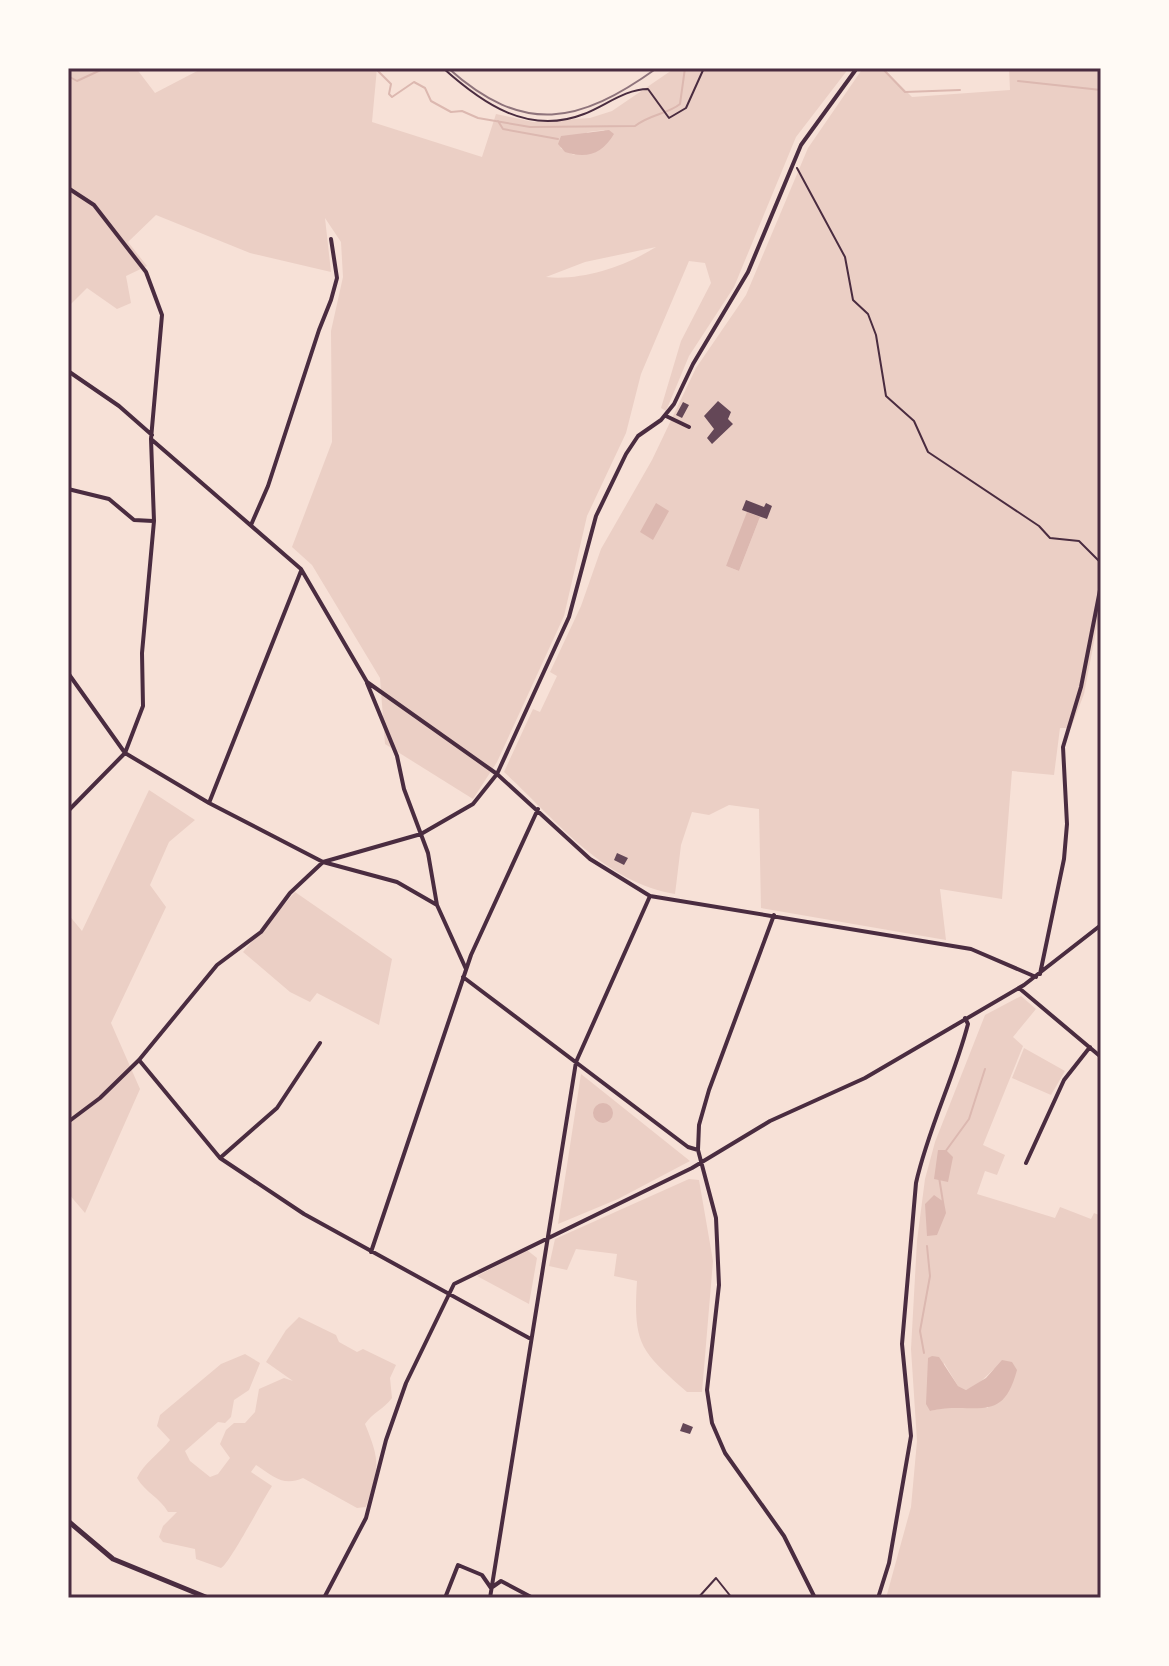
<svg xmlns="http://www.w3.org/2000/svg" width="1169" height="1666" font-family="'DM Sans',sans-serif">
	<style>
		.green { fill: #ebcfc5; fill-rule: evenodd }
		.water { fill: #dcb8b0 }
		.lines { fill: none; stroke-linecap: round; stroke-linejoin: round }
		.stream { stroke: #dcb8b0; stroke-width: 2 }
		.building { fill: #644757 }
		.path { stroke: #4a2c40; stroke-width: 2 }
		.service { stroke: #4a2c40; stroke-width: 2 }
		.minor { stroke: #4a2c40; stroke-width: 4 }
		.tertiary { stroke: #4a2c40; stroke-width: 5 }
		.rail { stroke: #8f747c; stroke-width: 2 }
		.neatline { fill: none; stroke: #4a2c40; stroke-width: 3 }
	</style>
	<rect width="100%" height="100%" fill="#f7e1d7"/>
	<path class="green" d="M68,68H136L155,93L203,68H377L372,122L482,157L496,114L533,122L590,118L612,111L675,68H849L796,137L734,287L689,356L666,411L661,408L681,341L711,283L705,263L689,261L641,374L626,433L587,516L564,616L497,762L473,799L385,744L380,678L312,565L292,547L332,442L331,331L343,277L341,242L325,218L331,272L250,253L156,215L128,242L147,266L126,276L131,303L117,309L87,288L68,307ZM605,130L574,155L560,148L588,132ZM656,247C626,266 582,281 546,277L585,262Z
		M863,68H883L912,97L1010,90L1009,68H1101V605L1084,694L1071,728H1060L1054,775L1012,771L1002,899L940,889L946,940L761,908L759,809L729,805L709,815L692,812L681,845L675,894C603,882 555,819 504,772L533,709L540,712L557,676L550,672L581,606L601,549L652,460L696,368L746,295L808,148ZM760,517L739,571L726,566Z
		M149,790L195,820L169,842L150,885L166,907L111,1023L140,1089L85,1213L68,1193V914L82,931Z
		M295,892L392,959L379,1025L317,993L310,1002L290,992L243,952Z
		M1021,996L1036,1009L1013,1037L1023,1046L983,1145L1005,1155L997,1175L985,1171L977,1194L1055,1218L1060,1207L1091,1219L1094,1213L1101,1216V1598H886L911,1507L917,1441L911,1349L917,1241L925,1179L935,1142L985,1015ZM944,1363L958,1386L966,1390L977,1385L994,1369L988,1408L952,1406L930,1411Z
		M1024,1048L1065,1071L1051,1095L1012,1078Z
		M581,1074L690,1161L618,1199L558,1224Z
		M689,1179L699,1180L713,1261L702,1392H687C640,1351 633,1344 637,1281L614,1276L617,1254L576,1249L567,1270L549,1266L555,1239Z
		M527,1250L537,1258L529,1304L477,1276Z
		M299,1317L336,1335L339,1342L357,1352L363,1349L396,1365L390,1378L392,1398C384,1409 373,1412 365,1424C381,1463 379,1467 366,1507L357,1508L303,1478C283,1487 273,1476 256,1465L251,1472L272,1486C262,1501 230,1563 221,1568L196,1559L195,1549L163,1542L159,1537L163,1526L177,1512H168C159,1497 146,1493 137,1478C144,1463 160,1453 170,1440L157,1426L160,1415L221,1364L245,1354L260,1363L249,1390L234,1400L231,1417L225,1423L218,1422L185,1451L190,1461L210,1477L218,1474L230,1458L220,1444L226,1430L234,1423H245L255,1412L259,1389L284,1378L293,1381L266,1362L286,1330Z"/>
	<path class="water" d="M609,130L614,134C602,154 587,159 565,152L558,144L561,136Z
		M656,503L669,511L653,540L640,532Z
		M747,512L760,517L739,571L726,566Z
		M593 1113a10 10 0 1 1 20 0a10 10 0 1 1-20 0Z
		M938,1150H946L953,1157L948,1182L934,1179Z
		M934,1195L944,1202L946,1213L937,1235L927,1236L925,1204Z
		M932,1356L939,1357L958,1386L966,1390L986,1378L1002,1360L1012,1362L1017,1370C1002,1427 975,1400 930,1411L926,1404L928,1358Z"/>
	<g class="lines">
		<path class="stream" d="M375,68L391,84L389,94L392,97L414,82L425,88L431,101L451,112L462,111L478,118L530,127L635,126C650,114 668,114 680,104L685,68
			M882,68L905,92L960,90
			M68,76L77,81L105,68
			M1018,81L1101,90
			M498,121L503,129L558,139
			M945,1152L969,1119L985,1069
			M939,1177L943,1202
			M924,1353L920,1331L930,1276L927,1246"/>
	</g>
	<path class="building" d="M718,401L731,412L728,419L733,424L712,444L707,438L714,429L704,416Z
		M683,402L689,405L682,418L676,415Z
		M746,500L764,507L766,503L772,506L767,519L742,510Z
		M617,853L628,858L624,865L614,860Z
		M683,1423L693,1427L690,1434L680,1431Z"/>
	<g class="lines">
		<path class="path" d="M443,68C482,103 528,136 584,114C605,106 625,89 648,89L669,118L686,108L704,68
			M1050,68H1052
			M797,168L845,257L853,300L868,314L876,335L886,396L914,421L928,452L1039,526L1050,538L1079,541L1101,563"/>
		<path class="service" d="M698,1598L716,1578L732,1598"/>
		<path class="minor" d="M68,188L94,205L146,272L162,315L151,439L154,521L142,653L143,706L125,753L68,811
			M68,371L119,406L152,435
			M666,416L689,427
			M151,439L301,569L367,682L497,774L590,859L650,896L971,949L1036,977
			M68,489L109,499L134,520L153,521
			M251,525L268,486L319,330L331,300L337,278L331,239
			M68,673L125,753L209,803L323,862L397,882L437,905L466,969
			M367,683L397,756L404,789L428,853L437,905
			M209,803L301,571
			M774,915L709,1090L699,1125L698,1150L716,1218L719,1285L707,1390L712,1423L725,1453L784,1536L815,1598
			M1040,974L1064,859L1067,824L1063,747L1081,687L1101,585
			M463,977L688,1147L698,1150
			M1019,988L1101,1057
			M139,1060L220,1158L304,1214L529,1338
			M68,1122L100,1098L139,1060L217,965L261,932L290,893L323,862L421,834L473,804L497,774L569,617L596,516L626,454L638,436L661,420L674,404L693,364L748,272L801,145L857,68
			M220,1158L277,1108L320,1043
			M1026,1163L1064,1080L1090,1047
			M371,1252L471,955L538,809
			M324,1598L366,1518L386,1440L406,1383L454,1284L692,1168L770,1121L865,1078L1024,985L1101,925
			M445,1598L458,1565L482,1575L491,1588L501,1581L533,1598
			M490,1598L576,1062L650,896
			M878,1598L889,1563L911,1436L902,1344L916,1183C928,1129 954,1078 968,1024L965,1018"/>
		<path class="tertiary" d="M68,1521L113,1559L208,1598"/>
		<path class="rail" d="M448,68C524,136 579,124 657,68"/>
	</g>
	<rect width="1169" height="1666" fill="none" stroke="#fffaf5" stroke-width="140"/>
	<rect x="70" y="70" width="1029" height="1526" class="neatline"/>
</svg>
